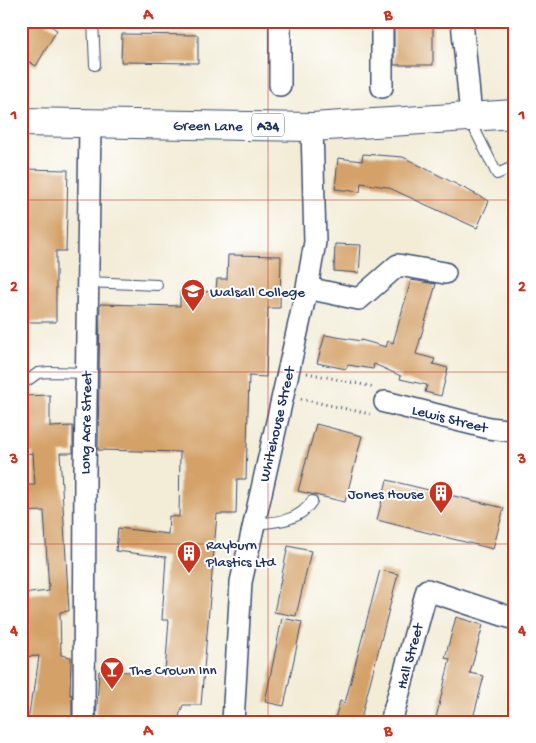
<svg xmlns="http://www.w3.org/2000/svg" width="536" height="743" font-family="'Gochi Hand',sans-serif">
	<style>
		.building { fill: #d4a269 }
		.lines { fill: none; stroke-linecap: round; stroke-linejoin: round }
		.service-casing { stroke: #3b4c70; stroke-width: 12 }
		.minor-casing { stroke: #3b4c70; stroke-width: 24 }
		.trunk-casing { stroke: #3b4c70; stroke-width: 30 }
		.path { stroke: #3b4c70; stroke-width: 3; stroke-dasharray: 1 4; stroke-linecap: butt }
		.service { stroke: #fff; stroke-width: 10 }
		.minor { stroke: #fff; stroke-width: 21 }
		.trunk { stroke: #fff; stroke-width: 28 }
		.grid { fill: none; stroke: #c8321e; stroke-width: 1; stroke-opacity: 0.55 }
		.labels { text-anchor: middle; stroke-width: 4; stroke-linejoin: round; paint-order: stroke }
		.shield { fill: #fff; stroke: #5f6d8e; stroke-width: 1 }
		.shield-label { font-size: 14px; font-weight: bold; fill: #1b2f5e }
		.street-label { font-size: 15px; fill: #1b2f5e; stroke: #fff }
		.poi-label { font-size: 15px; fill: #1b2f5e; stroke: #fff; text-anchor: start }
		.neatline { fill: none; stroke: #c8321e; stroke-width: 2 }
		.grid-label { font-size: 16px; text-anchor: middle; font-weight: bold; fill: #c8321e }
	</style>
	<rect width="100%" height="100%" fill="#fff"/>
	<filter id="ink" filterUnits="userSpaceOnUse"><feTurbulence type="fractalNoise" baseFrequency=".02" numOctaves="2"/><feDisplacementMap in="SourceGraphic" scale="10" xChannelSelector="R" yChannelSelector="G"/><feConvolveMatrix kernelMatrix="1 2 1 2 8 2 1 2 1" color-interpolation-filters="sRGB"/></filter>
	<filter id="wash" filterUnits="userSpaceOnUse"><feTurbulence type="fractalNoise" baseFrequency=".0096" numOctaves="4" result="noise"/><feDisplacementMap in="SourceGraphic" scale="20" xChannelSelector="R" yChannelSelector="G"/><feGaussianBlur stdDeviation="1.12" result="paint"/><feColorMatrix in="noise" values="0 0 0 0 0 0 0 0 0 0 0 0 0 0 0 0 0 1.4 0 .05"/><feComposite in="paint" operator="in"/></filter>
	<g filter="url(#wash)">
		<rect width="100%" height="100%" fill="#f3edd8"/>
		<g id="blocks">
			<path class="building" d="M21,21H43L57,30L36,66L21,57Z
				M394,21H433V65H394Z
				M122,34L198,35V63L121,62Z
				M363,154L403,157L489,201L477,228L387,187L361,183L360,192L335,189L338,158L362,161Z
				M21,169L68,170L66,251H56V322H21Z
				M335,244L361,245L359,273L334,271Z
				M228,255L281,256L280,308H268L266,377L249,376L246,479H237L236,514H217L201,705H183L177,722H96L99,671L165,673L169,620H162L166,557L116,551L118,528L168,534L169,516L179,517L180,452L98,450L100,304L180,306V291L216,292L217,279H227Z
				M411,280L436,284L416,354L435,359L433,364L448,368L441,396L425,392L427,385L400,379L401,376L374,364L373,369L348,365L346,369L317,363L325,335L361,341V340L386,347L388,341L393,343Z
				M50,395V427L73,426V453H60L69,611L60,612L61,655L71,657L70,695H72V722L28,721L32,693H34L39,656L21,657V594L49,591L44,511L21,512V485H35L33,453L21,454V396Z
				M316,424L362,436L345,502L298,491Z
				M387,480L504,508L493,549L377,520Z
				M288,546L311,551L296,616L274,612Z
				M380,570L398,574L360,722H334L340,701L345,703Z
				M456,617L483,625L470,673L484,676L472,722H435L450,659L445,658Z
				M282,618L302,622L284,706L265,702Z"/>
		</g>
	</g>
	<g filter="url(#ink)">
		<use href="#blocks" fill-opacity="0" stroke="#3b4c70" stroke-width="1"/>
		<g class="lines">
			<defs>
				<path id="service" d="M93,21L95,65
					M469,118L497,174L515,166
					M87,282L157,285
					M21,385L38,373L49,372L86,373
					M253,524C276,522 299,522 312,501"/>
				<path id="minor" d="M280,21V85
					M462,21L471,116
					M382,87V21
					M307,288L359,299L398,265L445,273
					M385,402L489,428L515,431
					M84,722L85,473L90,124
					M233,722L241,582L307,288L315,242L312,127
					M391,722L427,590L515,619"/>
				<path id="trunk" d="M21,122L312,127L515,114"/>
			</defs>
			<use href="#service" class="service-casing"/>
			<use href="#minor" class="minor-casing"/>
			<use href="#trunk" class="trunk-casing"/>
			<path class="path" d="M307,373L374,387
				M301,399L370,414"/>
			<use href="#service" class="service"/>
			<use href="#minor" class="minor"/>
			<use href="#trunk" class="trunk"/>
		</g>
	</g>
	<path class="grid" d="M268,21V722M21,200H515M21,372H515M21,544H515"/>
	<defs>
		<symbol id="university-pin" viewBox="-11 -11 22 30"><path d="M0 17L-7.5 6A9.5 9.5 0 1 1 7.5 6Z" fill="#c8321e" stroke="#fff"/><path d="M0-5L7-2L0 1L-7-2ZM-4 1L0 2.5L4 1V4Q0 6-4 4Z" fill="#fff"/></symbol>
		<symbol id="building-pin" viewBox="-11 -11 22 30"><path d="M0 17L-7.5 6A9.5 9.5 0 1 1 7.5 6Z" fill="#c8321e" stroke="#fff"/><path d="M-4-6H4V6H1V3H-1V6H-4ZM-2.5-4.3h1.7v1.8h-1.7ZM.8-4.3h1.7v1.8H.8ZM-2.5-1h1.7V.8h-1.7ZM.8-1h1.7V.8H.8Z" fill="#fff"/></symbol>
		<symbol id="bar-pin" viewBox="-11 -11 22 30"><path d="M0 17L-7.5 6A9.5 9.5 0 1 1 7.5 6Z" fill="#c8321e" stroke="#fff"/><path d="M-6-5H6L.8 .8V4.5H3.5V6h-7V4.5H-.8V.8Z" fill="#fff"/></symbol>
	</defs>
	<g fill-rule="evenodd">
		<use href="#university-pin" x="179" y="277" width="28" height="38"/>
		<use href="#building-pin" x="427" y="479" width="28" height="38"/>
		<use href="#building-pin" x="175" y="539" width="28" height="38"/>
		<use href="#bar-pin" x="98" y="655" width="28" height="38"/>
	</g>
	<g class="labels">
		<rect class="shield" x="252" y="113.5" width="32" height="23" rx="4"/>
		<g class="shield-label">
			<text x="268" y="130">A34</text>
		</g>
		<g class="street-label">
			<text transform="translate(208 125) rotate(1)" y="5">Green Lane</text>
			<text transform="translate(450 418) rotate(14)" y="5">Lewis Street</text>
			<text transform="translate(85 423) rotate(-89)" y="5">Long Acre Street</text>
			<text transform="translate(276 424) rotate(-77)" y="5">Whitehouse Street</text>
			<text transform="translate(409 656) rotate(-75)" y="5">Hall Street</text>
		</g>
		<g class="poi-label">
			<text x="210" y="296">Walsall College</text>
			<text x="424" y="498" text-anchor="end">Jones House</text>
			<text x="206" y="549">Rayburn<tspan x="206" dy="17">Plastics Ltd</tspan></text>
			<text x="130" y="674">The Crown Inn</text>
		</g>
	</g>
	<rect width="536" height="743" fill="none" stroke="#fff" stroke-width="55"/>
	<rect x="28" y="28" width="480" height="688" class="neatline"/>
	<g class="grid-label">
		<text x="148" y="19">A</text>
		<text x="388" y="19">B</text>
		<text x="14" y="119">1</text>
		<text x="522" y="119">1</text>
		<text x="14" y="291">2</text>
		<text x="522" y="291">2</text>
		<text x="14" y="463">3</text>
		<text x="522" y="463">3</text>
		<text x="14" y="635">4</text>
		<text x="522" y="635">4</text>
		<text x="148" y="735">A</text>
		<text x="388" y="735">B</text>
	</g>
</svg>
